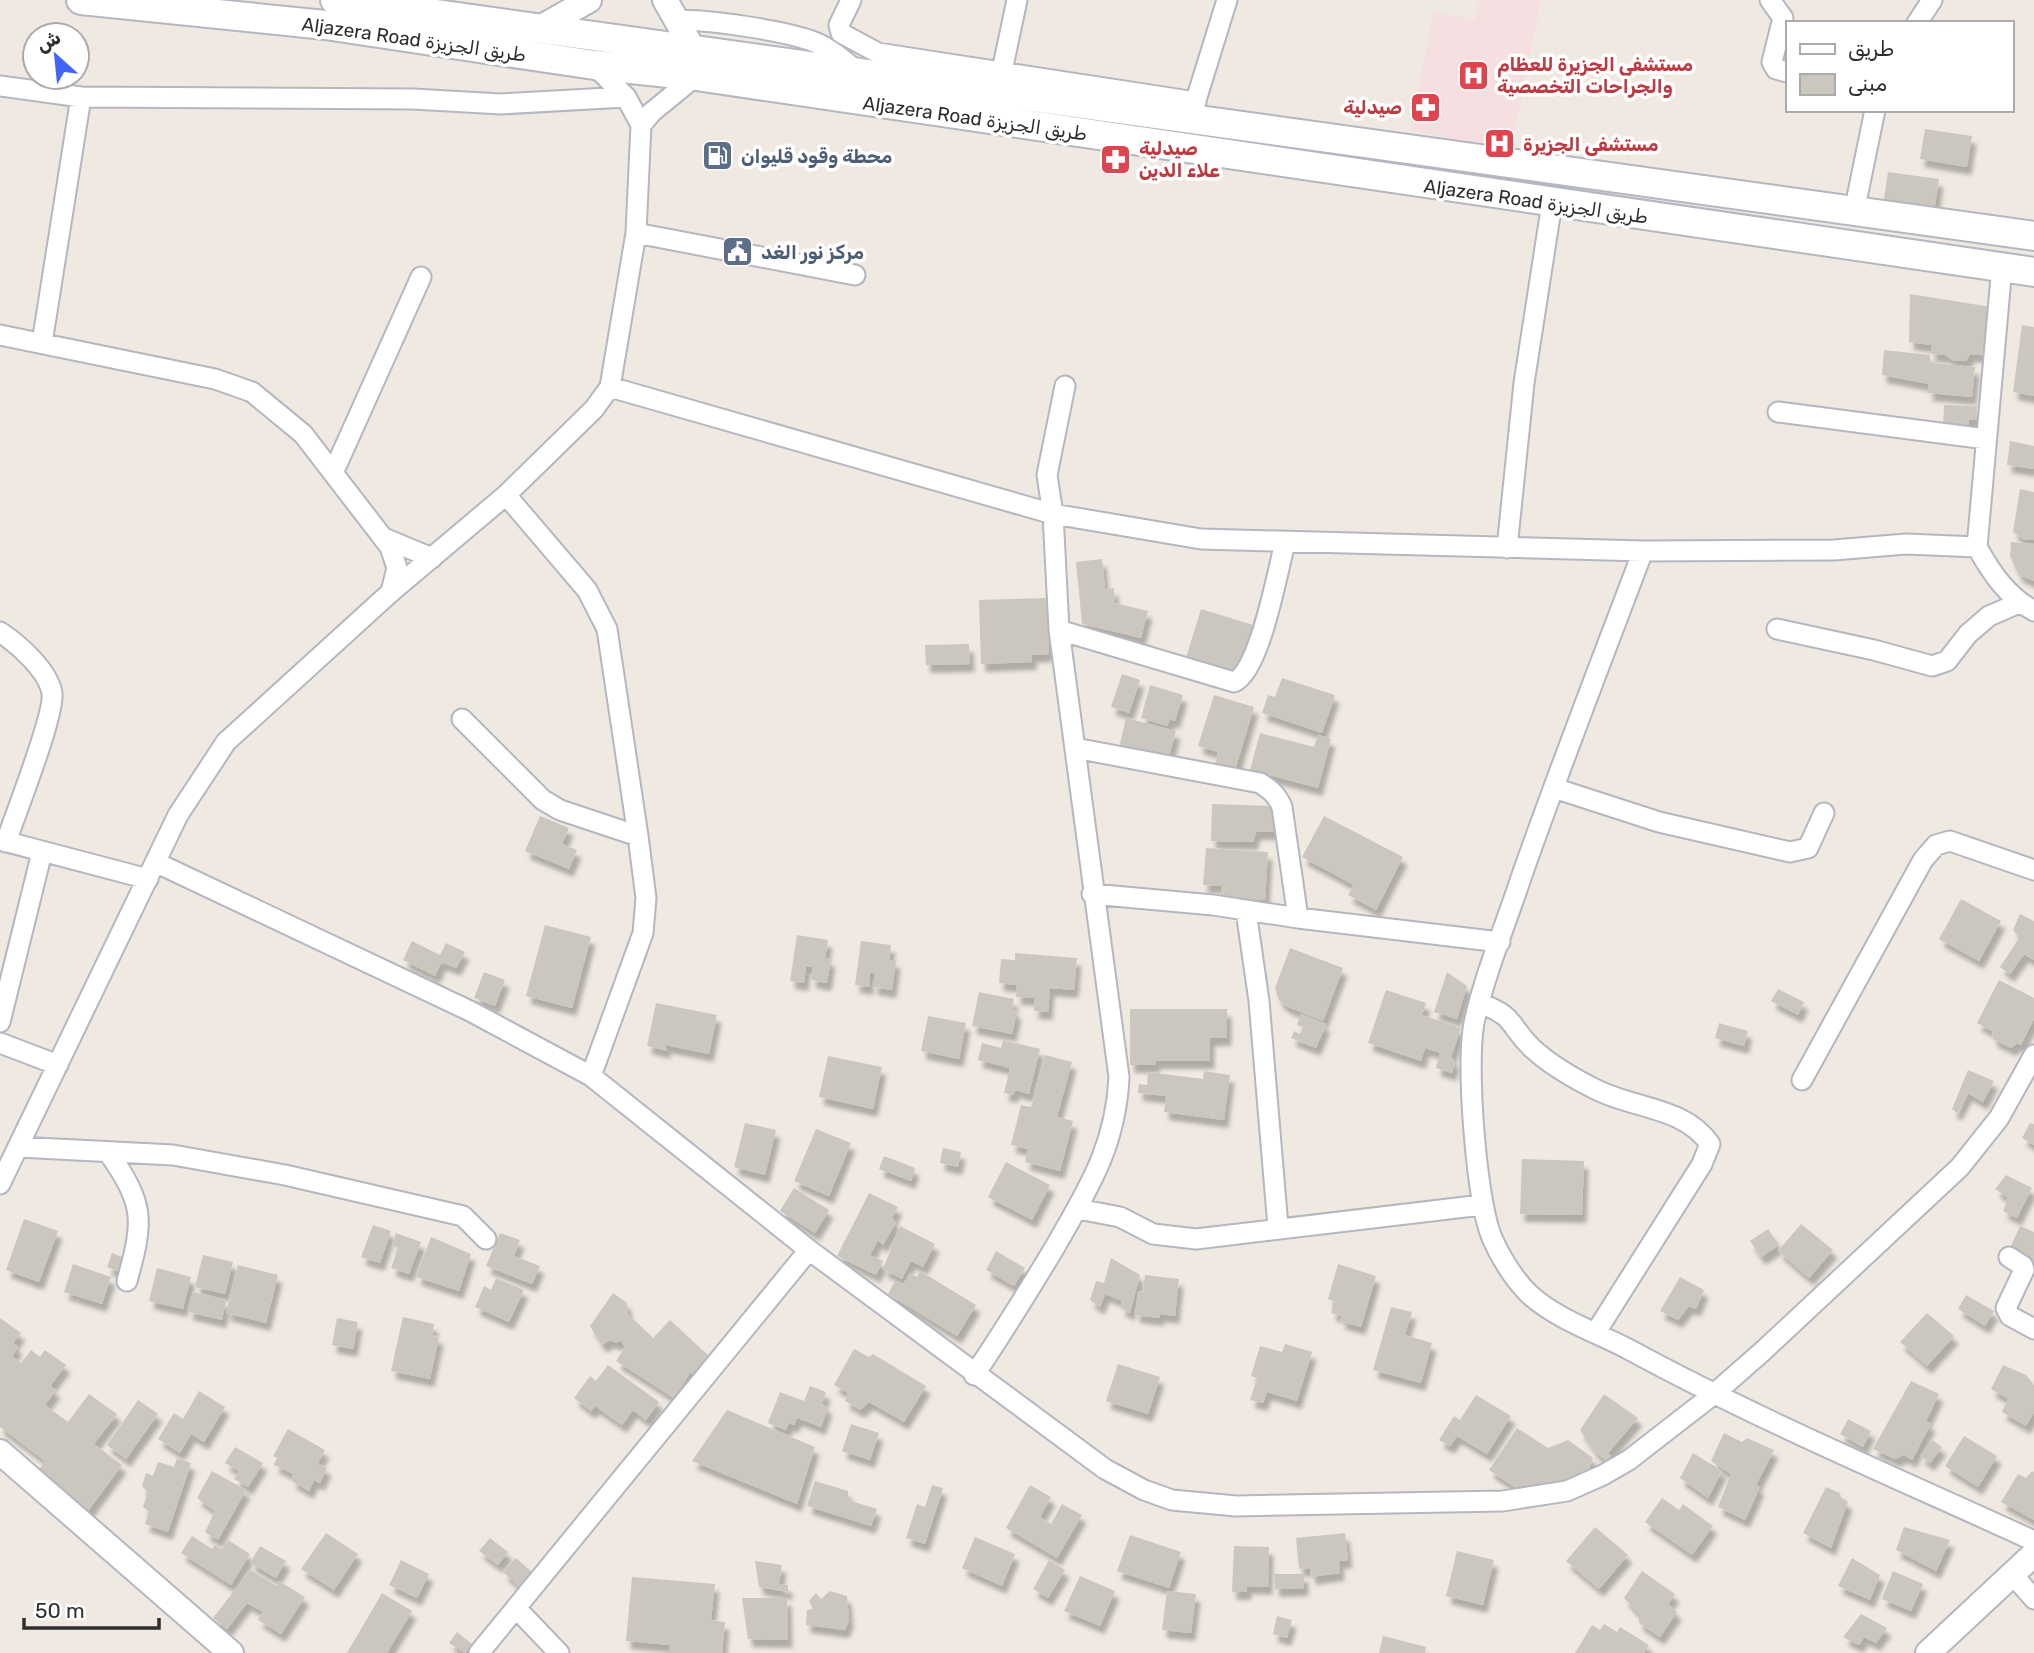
<svg xmlns="http://www.w3.org/2000/svg" width="2034" height="1653" font-family="Rubik,'Noto Naskh Arabic',sans-serif">
	<style>
		.medical { fill: #f5dfe0 }
		.building { fill: #cbc7bf; filter: url(#shadow) }
		.lines { fill: none; stroke-linecap: round; stroke-linejoin: round }
		.minor-casing { stroke: #b4b7c1; stroke-width: 23 }
		.tertiary-casing { stroke: #b4b7c1; stroke-width: 28 }
		.secondary-casing { stroke: #b4b7c1; stroke-width: 32 }
		.minor { stroke: #fff; stroke-width: 19 }
		.tertiary { stroke: #fff; stroke-width: 24 }
		.secondary { stroke: #fff; stroke-width: 28 }
		.labels { text-anchor: middle; stroke-width: 7; stroke-linejoin: round; paint-order: stroke }
		.street-label { font-size: 19px; fill: #2e2e2e; stroke: #fff }
		.health-label { font-size: 19px; font-weight: bold; fill: #be3a42; stroke: #fff; text-anchor: start }
		.service-label { font-size: 19px; font-weight: bold; fill: #4e5e75; stroke: #fff; text-anchor: start }
	</style>
	<defs>
		<filter id="shadow"><feDropShadow dx="4.5" dy="8" stdDeviation="2" flood-color="#0004"/></filter>
	</defs>
	<rect width="100%" height="100%" fill="#efe9e1"/>
	<path class="medical" d="M1480,0H1541L1511,150L1410,130L1434,12L1475,20Z"/>
	<path class="building" d="M1925,129L1972,136L1967,167L1920,159Z
		M1888,172L1939,179L1933,218L1882,211Z
		M1910,294L1991,307L1989,356L1970,354L1967,360L1954,361L1945,355L1931,354V345L1909,342Z
		M2022,325L2034,327V396L2013,392Z
		M1884,350L1930,355V363L1975,367L1972,397L1928,393L1929,384L1882,375Z
		M1944,405L1977,406L1976,420H1969V429L1943,428Z
		M2010,441L2034,446V469L2007,465Z
		M2020,489L2034,492V540L2023,539L2013,532Z
		M2011,542L2034,544V581L2019,575L2010,556Z
		M1102,559L1105,589L1114,588L1115,603L1148,611L1141,638L1082,624L1076,562Z
		M1046,598L1049,654L1032,655V662L981,664L979,600Z
		M1201,609L1253,625L1239,674L1186,658Z
		M969,644L970,664L926,665L925,645Z
		M1122,674L1140,680L1129,713L1111,707Z
		M1282,678L1335,695L1322,733L1262,713L1268,695L1275,697Z
		M1150,685L1183,695L1175,721L1170,719L1167,726L1141,718Z
		M1214,695L1254,707L1235,770L1215,764L1218,752L1198,746Z
		M1126,718L1176,731L1167,764L1118,752Z
		M1260,733L1314,747L1318,735L1331,739L1318,788L1250,770Z
		M1212,804L1275,806L1274,832H1256L1253,842L1211,841Z
		M540,816L569,828L562,844L577,850L569,869L525,851Z
		M1324,816L1403,857L1376,910L1348,895L1354,885L1302,857Z
		M1206,848L1268,852L1265,900L1221,897V886L1203,885Z
		M1961,899L2001,921L1979,961L1939,939Z
		M2020,914L2034,921V960L2024,954L2010,974L2000,967L2019,938L2013,930Z
		M545,925L591,937L572,1008L526,996Z
		M797,935L828,940L825,958L831,959L827,983L811,980L813,967L806,966L804,983L790,981Z
		M412,941L440,955L446,943L465,952L456,968L442,962L435,976L403,960Z
		M861,941L891,945L889,960H896L892,990L873,987L875,973H870L869,987L855,985Z
		M1290,948L1343,968L1323,1021L1286,1006L1279,1000L1275,988Z
		M1015,953L1077,958L1074,990L1050,988L1048,1012L1034,1011L1035,998L1016,997L1017,985L999,983L1001,959L1015,960Z
		M484,972L505,980L495,1006L474,998Z
		M1447,972L1467,986L1457,1019L1434,1012Z
		M1999,980L2034,998V1019L2021,1045L2017,1043L2011,1048L1993,1039L1992,1031L1977,1023Z
		M1778,989L1804,1002L1798,1015L1771,1001Z
		M1386,990L1426,1003L1422,1015L1461,1028L1451,1057L1455,1062L1452,1073L1436,1068L1440,1053L1425,1048L1421,1061L1368,1043Z
		M979,992L1014,999L1012,1010L1017,1011L1012,1034L972,1026Z
		M656,1003L717,1015L709,1054L665,1045L667,1051L647,1046Z
		M1130,1009H1227V1038H1210V1061H1156L1155,1065H1130Z
		M1301,1014L1326,1024L1316,1048L1291,1038L1294,1031L1300,1034L1303,1027L1297,1025Z
		M928,1016L966,1023L959,1059L921,1051Z
		M1719,1023L1748,1031L1744,1046L1715,1038Z
		M1003,1040L1040,1049L1029,1094L1015,1090L1013,1095L1004,1093L1010,1068L978,1060L982,1043L1001,1048Z
		M1045,1055L1072,1062L1057,1117L1073,1121L1060,1171L1025,1162L1028,1149L1011,1145L1021,1105L1031,1107Z
		M828,1056L882,1067L873,1109L819,1097Z
		M1968,1070L1994,1081L1983,1102L1968,1093L1957,1113L1952,1109Z
		M1204,1071L1230,1075L1224,1120L1164,1112L1166,1096L1138,1093L1139,1084L1147,1085L1148,1072L1203,1079Z
		M745,1123L776,1130L765,1175L734,1167Z
		M2030,1123L2034,1124V1145L2022,1138Z
		M816,1129L851,1143L829,1196L794,1181Z
		M943,1148L961,1152L958,1167L940,1163Z
		M884,1156L915,1168L911,1181L879,1169Z
		M1522,1159L1584,1161L1582,1215L1520,1214Z
		M1006,1162L1050,1185L1032,1220L988,1197Z
		M2006,1175L2032,1188L2017,1218L2003,1211L2008,1198L1995,1189Z
		M794,1188L829,1210L815,1233L780,1211Z
		M869,1193L898,1207L892,1218L896,1223L883,1245L878,1240L870,1255L883,1261L876,1275L837,1256Z
		M24,1219L58,1231L39,1282L6,1270Z
		M1801,1224L1833,1250L1809,1278L1778,1251Z
		M373,1225L391,1231L380,1263L361,1257Z
		M900,1226L935,1244L923,1267L911,1261L902,1279L883,1269Z
		M2020,1226L2034,1232V1263L2008,1252Z
		M1768,1229L1779,1245L1761,1257L1750,1241Z
		M396,1233L421,1242L409,1274L391,1268L398,1248L392,1246Z
		M500,1233L520,1240L514,1256L540,1266L532,1284L486,1266Z
		M431,1237L471,1254L459,1291L416,1277Z
		M996,1251L1025,1268L1014,1286L986,1270Z
		M112,1253L133,1261L127,1275L107,1267Z
		M203,1255L233,1262L225,1294L195,1287Z
		M1111,1258L1140,1275L1130,1313L1121,1308L1122,1301L1105,1294L1100,1307L1090,1300L1096,1281L1104,1283Z
		M73,1264L111,1277L102,1304L64,1292Z
		M1338,1264L1376,1276L1361,1327L1340,1321L1342,1316L1331,1313L1334,1301L1328,1299Z
		M238,1265L278,1275L266,1323L226,1313Z
		M157,1268L191,1277L183,1309L149,1301Z
		M920,1271L976,1305L957,1336L888,1294L895,1281L903,1285L910,1273L917,1277Z
		M1145,1275L1179,1279L1175,1316L1160,1314L1159,1318L1135,1315L1138,1291L1143,1292Z
		M1680,1277L1704,1290L1696,1309L1689,1306L1678,1320L1660,1311Z
		M496,1278L524,1290L509,1322L475,1307L484,1286L491,1290Z
		M193,1292L226,1300L222,1320L188,1312Z
		M613,1293L627,1303L628,1314L653,1338L670,1320L712,1359L697,1374L690,1373L674,1398L616,1361L625,1347L620,1340L617,1343L610,1340L602,1345L590,1326Z
		M1966,1295L1994,1311L1985,1326L1958,1309Z
		M1391,1307L1412,1312L1405,1335L1432,1343L1421,1383L1373,1370Z
		M1927,1313L1954,1336L1927,1366L1900,1342Z
		M403,1317L434,1324L432,1335L439,1337L430,1379L391,1371Z
		M0,1318L21,1333L13,1343L18,1347L12,1356L21,1363L31,1350L40,1357L45,1350L66,1365L50,1386L56,1390L45,1405L68,1422L89,1394L117,1414L94,1444L122,1465L88,1511L37,1473L45,1461L0,1427Z
		M337,1318L358,1322L353,1349L332,1345Z
		M1285,1344L1312,1352L1297,1401L1267,1392L1263,1403L1250,1400L1257,1378L1251,1376L1260,1346L1282,1352Z
		M854,1349L869,1357L873,1354L926,1386L904,1422L869,1402L860,1410L845,1401L848,1393L834,1385Z
		M1118,1364L1160,1377L1148,1414L1106,1401Z
		M608,1365L659,1402L646,1420L633,1410L622,1425L595,1406L591,1411L574,1398L590,1376L596,1381Z
		M2003,1365L2026,1375L2034,1385V1412L2026,1426L2002,1412L2008,1399L1991,1389Z
		M1911,1381L1939,1394L1926,1421L1931,1424L1912,1460L1904,1455L1895,1459L1873,1449Z
		M810,1386L826,1392L822,1404L828,1407L821,1427L797,1418L794,1425L789,1423L786,1430L768,1423L780,1392L804,1401Z
		M199,1391L225,1407L204,1442L191,1434L180,1453L158,1439L174,1413L183,1419Z
		M1604,1394L1638,1418L1608,1453L1611,1456L1608,1462L1594,1451L1580,1430Z
		M1476,1395L1511,1416L1487,1454L1457,1436L1450,1446L1439,1440L1454,1416L1460,1420Z
		M138,1400L158,1414L126,1459L107,1445Z
		M727,1410L815,1447L797,1504L692,1461Z
		M1848,1419L1871,1431L1863,1447L1840,1434Z
		M851,1424L879,1433L870,1460L842,1451Z
		M1517,1428L1548,1448L1568,1440L1593,1458L1587,1475L1525,1494L1489,1470Z
		M288,1429L325,1450L318,1463L327,1468L320,1483L314,1480L309,1491L292,1481L293,1474L274,1465L277,1458L273,1456Z
		M1724,1433L1742,1442L1747,1438L1774,1450L1756,1485L1760,1487L1745,1520L1718,1507L1731,1474L1711,1461Z
		M1964,1436L1997,1456L1978,1487L1945,1466Z
		M1932,1440L1942,1447L1930,1463L1920,1456Z
		M235,1447L263,1463L248,1487L234,1479L239,1471L225,1463Z
		M1693,1453L1722,1471L1708,1498L1680,1478Z
		M177,1458L191,1463L168,1532L145,1524L149,1511L143,1507L148,1492L142,1486L146,1473L153,1476L158,1462L174,1467Z
		M212,1471L246,1490L218,1540L205,1532L215,1511L197,1498Z
		M2032,1471L2034,1472V1520L2001,1502L2018,1474L2026,1478Z
		M815,1481L848,1491V1500L877,1509L871,1526L807,1506Z
		M932,1485L943,1488L925,1544L906,1538L917,1504L925,1507Z
		M1030,1485L1051,1497L1040,1517L1051,1524L1062,1504L1082,1515L1057,1558L1006,1528Z
		M1826,1487L1840,1493L1841,1498L1848,1502L1831,1548L1803,1533Z
		M1662,1498L1679,1510L1683,1504L1713,1526L1692,1555L1645,1522Z
		M1595,1527L1628,1555L1599,1589L1566,1561Z
		M1904,1527L1950,1540L1936,1571L1896,1550Z
		M326,1533L358,1554L334,1590L301,1569Z
		M1345,1533L1348,1560L1339,1561L1340,1573L1311,1577L1310,1568L1299,1569L1296,1538Z
		M1130,1535L1181,1552L1169,1588L1117,1571Z
		M192,1536L212,1549L215,1545L222,1549L228,1540L250,1554L231,1585L181,1553Z
		M975,1537L1015,1554L1002,1586L962,1568Z
		M490,1538L508,1552L498,1565L479,1551Z
		M260,1546L286,1561L276,1578L250,1563Z
		M1234,1546L1269,1547L1268,1587L1247,1586V1592H1232Z
		M1457,1551L1494,1560L1483,1605L1446,1596Z
		M516,1558L534,1574L521,1588L503,1572Z
		M1852,1558L1880,1575L1870,1600L1838,1586Z
		M401,1560L429,1574L417,1598L389,1585Z
		M1049,1560L1065,1570L1048,1598L1033,1589Z
		M755,1561L782,1565L779,1584L788,1585V1592L759,1587Z
		M250,1570L277,1586L279,1581L305,1597L281,1634L258,1620L263,1612L247,1603L227,1629L213,1618Z
		M1642,1571L1675,1594L1668,1604L1677,1612L1660,1637L1639,1623V1614L1624,1598Z
		M1893,1571L1923,1584L1911,1611L1882,1599Z
		M1274,1574H1304V1588L1275,1589Z
		M1080,1576L1115,1591L1100,1626L1064,1611Z
		M632,1577L715,1584L711,1620L725,1622L722,1653H669L670,1645L626,1641Z
		M830,1591L847,1596L849,1620L845,1630L806,1625L807,1610L813,1609L809,1601L816,1593L821,1599Z
		M1167,1591L1196,1594L1191,1633L1162,1630Z
		M382,1593L412,1611L387,1653H347Z
		M742,1598H787L788,1640L748,1639Z
		M1861,1614L1887,1628L1876,1643L1864,1637L1859,1645L1843,1637Z
		M1277,1616L1292,1620L1287,1638L1273,1634Z
		M1604,1624L1617,1632L1620,1627L1649,1645L1644,1653H1575L1592,1625L1600,1630Z
		M457,1632L472,1644L465,1653L449,1643Z
		M1383,1636L1426,1647L1425,1653H1379Z"/>
	<g class="lines">
		<defs>
			<path id="minor" d="M851,0L839,25L841,33L878,53L1196,102
				M1770,0L1783,18L1772,62L1776,69L1787,72
				M677,21C703,18 783,31 809,40C828,46 844,60 859,73
				M1917,23L1932,0
				M999,85L1017,0
				M0,86L81,97L413,99L501,104L626,97
				M1192,113L1227,0
				M641,125L652,112L696,76
				M1854,212L1875,110
				M636,233L855,275
				M2002,266L1977,547C1992,574 2007,596 2034,611
				M0,335L215,379L252,392L303,434L390,547L397,568L391,592
				M42,343L81,97
				M610,387L1053,514L1201,539L1643,551L1834,550L1906,544L1977,547
				M1778,412L1986,439
				M333,473L421,277
				M506,495L587,590L607,629L638,836L646,898L643,933L591,1076
				M384,538L432,558
				M1507,548L1524,383L1552,203
				M1643,551C1602,659 1560,767 1522,875C1506,924 1485,973 1474,1023C1466,1065 1476,1199 1492,1238C1501,1258 1513,1278 1529,1294C1556,1319 1598,1333 1630,1350C1761,1421 1899,1479 2034,1541
				M1777,629L1874,650L1932,666L1947,661L1968,634L1989,616L2019,603
				M1059,630L1234,682C1260,671 1277,573 1285,543
				M0,632C18,644 48,670 52,693C55,715 15,815 6,842
				M462,719L543,800L560,810L638,836
				M1075,748L1260,783C1271,790 1277,795 1282,807L1298,918
				M1554,788L1659,822L1790,852L1808,848L1824,813
				M0,840L148,879
				M157,863L470,1011L591,1076L809,1250L1105,1469L1144,1490L1172,1500L1236,1506L1503,1501L1567,1491L1603,1475L1629,1460L1714,1394L1763,1351L1960,1167L1999,1118L2034,1055
				M1092,894L1213,905L1298,918L1500,942
				M1246,911L1259,1001L1278,1227
				M1480,1003C1518,1018 1507,1024 1532,1048C1548,1063 1575,1079 1595,1089C1633,1109 1683,1106 1710,1144L1702,1164L1596,1332
				M0,1022L42,852
				M0,1043L58,1065
				M1802,1080L1923,860L1936,845L1950,841L2034,870
				M18,1147L173,1155L285,1175L463,1216L486,1239
				M108,1152C145,1205 144,1220 127,1281
				M0,1184L178,815L226,742L391,592L506,495L594,409L610,387L636,233L641,125L626,97L594,65
				M1078,1209L1120,1217L1153,1234L1196,1239L1482,1205
				M2009,1257L2023,1266L2024,1270L2006,1308L2010,1316L2034,1329
				M974,1375C1003,1333 1029,1290 1055,1247C1088,1189 1116,1146 1119,1077L1059,630L1053,514L1047,475L1065,386
				M2013,1575L2034,1599
				M516,1608L559,1653
				M479,1653L809,1250"/>
			<path id="tertiary" d="M665,0L693,49
				M542,27L589,0
				M0,1452L231,1653
				M1928,1653L2034,1554"/>
			<path id="secondary" d="M81,0L325,25L594,65L696,76L2034,272
				M335,0L2034,236"/>
		</defs>
		<use href="#minor" class="minor-casing"/>
		<use href="#tertiary" class="tertiary-casing"/>
		<use href="#secondary" class="secondary-casing"/>
		<use href="#minor" class="minor"/>
		<use href="#tertiary" class="tertiary"/>
		<use href="#secondary" class="secondary"/>
	</g>
	<defs>
		<symbol id="hospital-square" viewBox="-11 -11 22 22"><rect x="-9" y="-9" width="18" height="18" rx="4" fill="#e0444e" stroke="#fff"/><path d="M-5-5h3v3.5h4V-5h3V5h-3V1.5h-4V5h-3Z" fill="#fff"/></symbol>
		<symbol id="pharmacy-square" viewBox="-11 -11 22 22"><rect x="-9" y="-9" width="18" height="18" rx="4" fill="#e0444e" stroke="#fff"/><path d="M-2-6h4v4h4v4h-4v4h-4v-4h-4v-4h4Z" fill="#fff"/></symbol>
		<symbol id="fuel-square" viewBox="-11 -11 22 22"><rect x="-9" y="-9" width="18" height="18" rx="4" fill="#5c6f8a" stroke="#fff"/><path d="M-5.5-6h7V0h2V4h1.3V-2.5L3-4.5l.8-.8L6-3V5H2.5V1h-1V6h-7ZM-4.2-4.7v3.2H.2V-4.7Z" fill="#fff"/></symbol>
		<symbol id="civic-square" viewBox="-11 -11 22 22"><rect x="-9" y="-9" width="18" height="18" rx="4" fill="#5c6f8a" stroke="#fff"/><path d="M-.6-6.5H3V-4.5H.6V-3L4-1V1h2V6H-6V1h2V-1L-.6-3ZM-1.2 2.5V6h2.4V2.5Z" fill="#fff"/></symbol>
	</defs>
	<g fill-rule="evenodd">
		<use href="#hospital-square" x="1456" y="58" width="35" height="35"/>
		<use href="#pharmacy-square" x="1408" y="90" width="35" height="35"/>
		<use href="#hospital-square" x="1482" y="126" width="35" height="35"/>
		<use href="#fuel-square" x="700" y="138" width="35" height="35"/>
		<use href="#pharmacy-square" x="1098" y="142" width="35" height="35"/>
		<use href="#civic-square" x="720" y="234" width="35" height="35"/>
	</g>
	<g class="labels">
		<g class="street-label">
			<text transform="translate(414 39) rotate(8)" y="7">Aljazera Road طريق الجزيزة</text>
			<text transform="translate(975 118) rotate(8)" y="7">Aljazera Road طريق الجزيزة</text>
			<text transform="translate(1536 201) rotate(8)" y="7">Aljazera Road طريق الجزيزة</text>
		</g>
		<g class="health-label">
			<text x="1497" y="71">مستشفى الجزيرة للعظام<tspan x="1497" dy="22">والجراحات التخصصية</tspan></text>
			<text x="1402" y="114" text-anchor="end">صيدلية</text>
			<text x="1523" y="151">مستشفى الجزيرة</text>
			<text x="1139" y="155">صيدلية<tspan x="1139" dy="22">علاء الدين</tspan></text>
		</g>
		<g class="service-label">
			<text x="741" y="163">محطة وقود قليوان</text>
			<text x="761" y="259">مركز نور الغد</text>
		</g>
	</g>
	<rect x="1786" y="21" width="228" height="91" fill="#ffffff" stroke="#ababab" stroke-width="2"/>
	<rect x="1800" y="44" width="35" height="10" fill="#ffffff" stroke="#ababab" stroke-width="2"/>
	<text x="1848" y="56" font-size="21" fill="#2e2e2e">طريق</text>
	<rect x="1800" y="74" width="35" height="21" fill="#cbc7bf" stroke="#ababab" stroke-width="2"/>
	<text x="1848" y="91" font-size="21" fill="#2e2e2e">مبنى</text>
	<g transform="translate(56 56) rotate(333)"><circle r="33" fill="#ffffff" stroke="#ababab" stroke-width="2"/>
	<path d="M0-5L12 26L0 18L-12 26Z" fill="#4264fb"/>
	<text y="-10" font-size="19" font-weight="bold" text-anchor="middle" fill="#2e2e2e">ش</text>
	</g>
	<path d="M24 1618v10h135v-10" fill="none" stroke="#2e2e2e" stroke-width="3.5"/>
	<text x="35" y="1618" font-size="21" fill="#2e2e2e" stroke="#ffffff" stroke-width="5" paint-order="stroke">50 m</text>
</svg>
